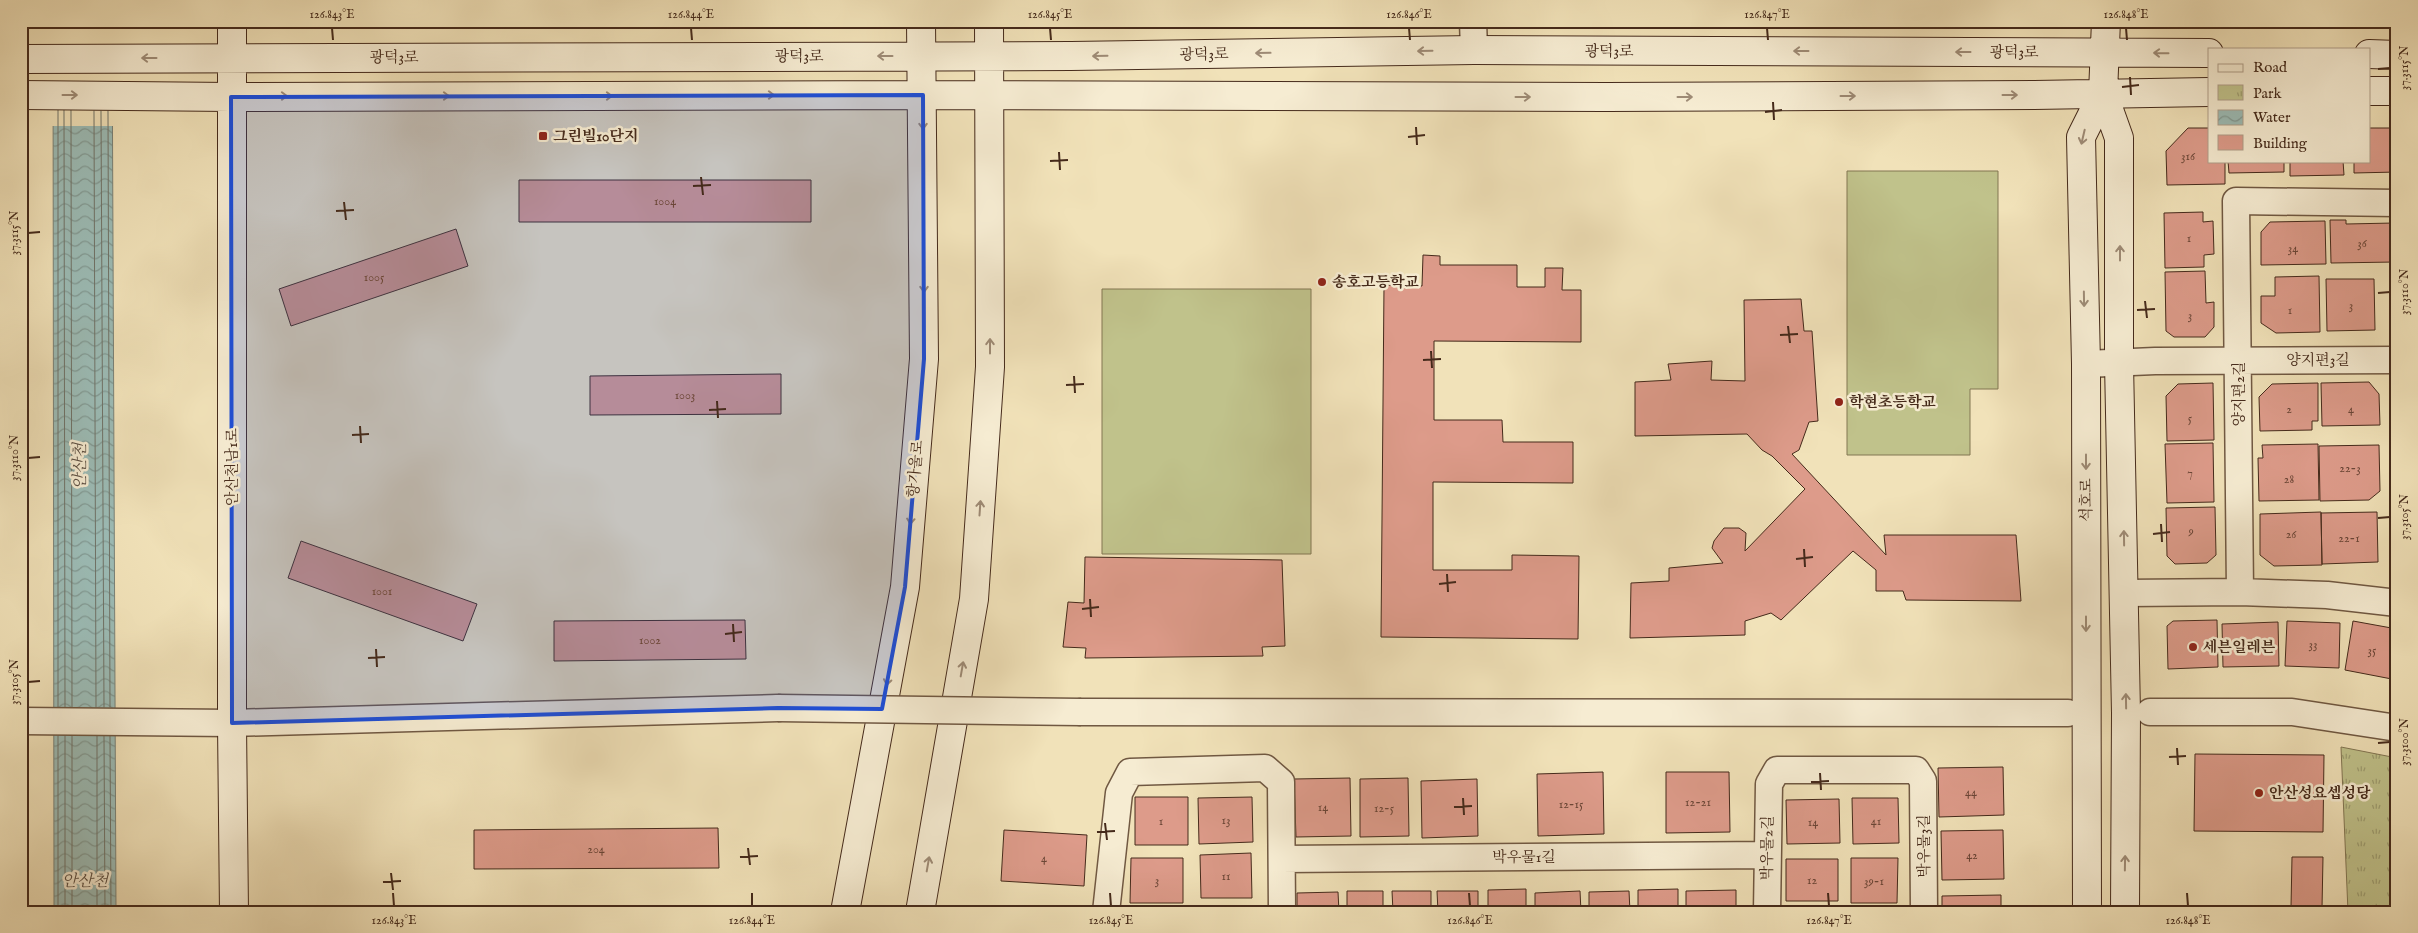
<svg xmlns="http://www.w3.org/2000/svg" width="2418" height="933" font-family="'IM FELL English','Noto Serif KR',serif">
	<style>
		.grass { fill: #c0c28b; stroke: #827653 }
		.park { fill: url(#park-tufts); stroke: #827653 }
		.water { fill: url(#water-waves); stroke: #798278 }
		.pier { fill: #f1e2b9 }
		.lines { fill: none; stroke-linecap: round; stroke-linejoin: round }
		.shore { stroke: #707368; stroke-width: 1 }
		.building { fill: #dd9b8a; stroke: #452a1b }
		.street-casing { stroke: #705842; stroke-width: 29 }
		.secondary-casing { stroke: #452a1b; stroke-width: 30 }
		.street { stroke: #f6ecd2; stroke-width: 26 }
		.secondary { stroke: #f6ecd2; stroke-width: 28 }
		.street-bridge-casing { stroke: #705842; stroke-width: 29; stroke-linecap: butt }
		.street-bridge { stroke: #f6ecd2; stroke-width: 26 }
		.oneway { stroke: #9e8b76 }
		.marked { fill: #1d4ed8; fill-opacity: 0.2; stroke: #1d4ed8; stroke-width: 4; stroke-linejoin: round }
		.ticks { fill: none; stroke: #452a1b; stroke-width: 2 }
		.poi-dot { fill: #8f2418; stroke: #f6ecd2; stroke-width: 2 }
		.labels { text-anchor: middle; stroke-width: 5; stroke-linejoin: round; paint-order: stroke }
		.number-label { font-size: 12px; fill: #6b4637 }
		.street-label { font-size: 15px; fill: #452a1b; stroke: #f6ecd2 }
		.poi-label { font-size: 15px; font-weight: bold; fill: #452a1b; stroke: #f6ecd2; text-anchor: start }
		.water-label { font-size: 16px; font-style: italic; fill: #5b4e42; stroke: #f6ecd2 }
		.neatline { fill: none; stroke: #452a1b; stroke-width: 2 }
		.ticks-label { font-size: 12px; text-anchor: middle; fill: #452a1b }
	</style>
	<defs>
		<pattern id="park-tufts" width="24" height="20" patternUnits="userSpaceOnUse" patternTransform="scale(1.25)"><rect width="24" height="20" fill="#c0c28b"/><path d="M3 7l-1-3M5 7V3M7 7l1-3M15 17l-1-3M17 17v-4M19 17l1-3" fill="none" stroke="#9e9e71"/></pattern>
		<pattern id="water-waves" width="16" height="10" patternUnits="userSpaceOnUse" patternTransform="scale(1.25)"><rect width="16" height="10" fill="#9cbcb6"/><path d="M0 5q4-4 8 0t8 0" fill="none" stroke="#819993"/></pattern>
	</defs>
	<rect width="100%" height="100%" fill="#f1e2b9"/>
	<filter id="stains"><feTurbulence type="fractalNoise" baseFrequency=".004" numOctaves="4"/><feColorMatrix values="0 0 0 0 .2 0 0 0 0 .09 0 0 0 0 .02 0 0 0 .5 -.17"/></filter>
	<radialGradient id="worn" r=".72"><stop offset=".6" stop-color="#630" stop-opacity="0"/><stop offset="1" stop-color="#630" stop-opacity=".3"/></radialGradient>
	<path class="grass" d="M1847,171H1998V389H1970V455H1847Z
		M1102,289H1311V554H1102Z"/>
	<path class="park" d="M2341,747L2397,758V912H2348Z"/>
	<path class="water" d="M53,21H112L116,912H54Z"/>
	<path class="pier" d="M50,27H115V126H50Z"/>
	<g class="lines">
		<path class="shore" d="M58,110V707
			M64,110L65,707
			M71,110L72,707
			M94,111L96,707
			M101,111L104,707
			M108,111L110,707
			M58,736V912
			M65,736V912
			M72,736V912
			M97,736V912
			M104,736L105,912
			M110,736L111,912"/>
	</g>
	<path class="building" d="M2188,128H2209V161H2225V184L2167,185L2166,151Z
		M2369,128H2397V172L2354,173V161H2369Z
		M2228,161H2284V172L2229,173Z
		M2290,161H2343L2344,175L2290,176Z
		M519,180H811V222H519Z
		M2203,212V222L2213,221L2214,254L2204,255V267L2165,268L2164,213Z
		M2330,220H2346V224L2394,223L2395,262L2331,263Z
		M2325,221L2326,264L2261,265V232L2270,222Z
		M456,229L468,266L291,326L279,289Z
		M1423,255L1440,256V265H1517V287H1545V268H1563L1562,290H1581V342L1434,341V420H1502L1503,442H1573V483L1433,482V570H1512V555L1579,556L1578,639L1381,637L1384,285L1422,286Z
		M2205,271L2206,303L2214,302V327L2205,337H2174L2166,331L2165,272Z
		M2319,276L2320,332L2276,333L2261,323V296H2275V277Z
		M2326,279H2374L2375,330L2327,331Z
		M2393,279H2397V325H2394Z
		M1801,299L1804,331H1812L1818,421L1809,422L1799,450L1792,454L1886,555L1884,535H2016L2021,601L1906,600L1903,591H1876V570L1853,551L1781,620L1771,613L1745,621V635L1630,638L1631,583L1669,581V568L1723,563L1712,548L1714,541L1724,528H1739L1746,533L1745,551L1805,489L1772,456L1762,450L1747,434L1635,436V382L1671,380L1668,364L1712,361L1711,380L1745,381L1744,300Z
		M781,374V414L590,415V376Z
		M2369,382L2379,394L2380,425L2322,426L2321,383Z
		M2213,383L2214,440L2167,441L2166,396L2178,384Z
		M2318,383V421H2312V430L2260,431L2259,397L2272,384Z
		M2213,443L2214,502L2167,503L2165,444Z
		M2318,444L2319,500L2259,501L2258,458H2263L2262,445Z
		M2379,445L2380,491L2369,500L2320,501L2319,446Z
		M2215,507L2216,555L2207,563L2175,564L2167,556L2166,508Z
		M2321,512L2322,565L2274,566L2260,555V514Z
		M2377,512L2378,562L2322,564L2321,513Z
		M301,541L477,604L463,641L288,578Z
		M1085,557L1282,560L1285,646L1262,647L1263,656L1085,658L1086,648L1063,647L1068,602L1084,603Z
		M745,620L746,659L554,661V621Z
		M2217,620L2218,667L2168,669L2167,626L2173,621Z
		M2287,621L2340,623L2339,668L2285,666Z
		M2353,621L2397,629V680L2345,670Z
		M2278,622L2279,666L2223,667L2222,624Z
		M2195,754L2324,755L2323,832L2194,831Z
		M2003,767L2004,815L1939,817L1938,768Z
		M1603,772L1604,834L1538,836L1537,774Z
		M1666,772H1729L1730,832L1666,833Z
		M1350,778L1351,836L1296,837L1294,779Z
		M1408,778L1409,836L1360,837V779Z
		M1477,779L1478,836L1422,838L1421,781Z
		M1135,797H1188V845H1135Z
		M1252,797L1253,842L1199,844L1198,798Z
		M1852,798H1898L1899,843L1853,844Z
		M1839,799L1840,843L1787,844L1786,800Z
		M718,828L719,868L474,869V830Z
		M1004,830L1087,835L1084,886L1001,881Z
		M2003,830L2004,879L1942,880L1941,831Z
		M1251,853L1252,898H1201L1200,855Z
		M2292,857H2323L2322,908L2291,907Z
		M1131,858H1183V903H1130Z
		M1851,858H1898L1897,903H1851Z
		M1786,859H1838V901H1786Z
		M1526,889V912H1488V890Z
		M1678,889V912H1638V890Z
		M1736,890V912H1686V891Z
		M1347,891H1383V912H1347Z
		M1392,891H1431V912H1393Z
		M1437,891H1478V912H1438Z
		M1580,891L1581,912H1535V893Z
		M1629,891L1630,912H1589V892Z
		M1338,892L1339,912H1297V893Z
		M2001,895V912H1942V896Z"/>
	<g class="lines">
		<defs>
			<path id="street" d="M1473,21L1474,50
				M2397,203L2236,201L2240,592L2327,595L2397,603
				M2086,364L2155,361L2397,360
				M2125,593L2240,592
				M1081,712L2068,713
				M2150,712H2292L2397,728
				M21,721L232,723L778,708
				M1282,859L1767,855
				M1106,912L1119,793L1130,772L1265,768L1281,782L1282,912
				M1767,912L1769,784L1777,770H1916L1923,781L1924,912"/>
			<path id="secondary" d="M232,21V723L234,912
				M2106,21L2103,93L2119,138V363L2126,713L2125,912
				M2369,54L2397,55
				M21,59L1071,56L1474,50L2209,53
				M2369,91H2397
				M21,95L231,97L923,95L1607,97L2034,95L2209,92
				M845,912L905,587L924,359L921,21
				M920,912L974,599L990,367L989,21
				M2087,912L2086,364L2081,137L2103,93"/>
		</defs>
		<use href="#street" class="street-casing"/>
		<use href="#secondary" class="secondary-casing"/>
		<use href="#street" class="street"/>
		<use href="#secondary" class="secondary"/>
		<defs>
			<path id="street-bridge" d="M778,708L1081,712"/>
		</defs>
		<use href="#street-bridge" class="street-bridge-casing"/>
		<use href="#street-bridge" class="street-bridge"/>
	</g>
	<defs><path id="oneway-shaft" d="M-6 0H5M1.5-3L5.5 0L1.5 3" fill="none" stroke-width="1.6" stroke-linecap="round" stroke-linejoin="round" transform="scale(1.25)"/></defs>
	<g class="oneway">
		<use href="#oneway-shaft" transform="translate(1425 51) rotate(179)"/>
		<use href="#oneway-shaft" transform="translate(1801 51) rotate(-180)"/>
		<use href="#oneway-shaft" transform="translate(1963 52) rotate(-180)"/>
		<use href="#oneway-shaft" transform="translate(1263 53) rotate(179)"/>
		<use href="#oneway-shaft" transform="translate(2161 53) rotate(-179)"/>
		<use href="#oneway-shaft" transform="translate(885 56) rotate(180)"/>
		<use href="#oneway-shaft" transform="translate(1100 56) rotate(179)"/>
		<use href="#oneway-shaft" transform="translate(149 58) rotate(180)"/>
		<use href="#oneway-shaft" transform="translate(70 95)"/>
		<use href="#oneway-shaft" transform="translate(767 95)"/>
		<use href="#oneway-shaft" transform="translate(2010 95)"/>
		<use href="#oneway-shaft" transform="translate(280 96)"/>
		<use href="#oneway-shaft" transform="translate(442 96)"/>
		<use href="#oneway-shaft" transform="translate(605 96)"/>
		<use href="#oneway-shaft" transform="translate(1848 96)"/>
		<use href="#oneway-shaft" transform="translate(1523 97)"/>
		<use href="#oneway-shaft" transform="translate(1685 97)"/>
		<use href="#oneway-shaft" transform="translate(923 122) rotate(90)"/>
		<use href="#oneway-shaft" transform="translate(2083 137) rotate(103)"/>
		<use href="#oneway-shaft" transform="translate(2120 253) rotate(-90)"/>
		<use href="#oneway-shaft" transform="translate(924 285) rotate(90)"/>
		<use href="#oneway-shaft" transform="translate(2084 299) rotate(89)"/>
		<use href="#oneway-shaft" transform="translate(990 346) rotate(-90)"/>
		<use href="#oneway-shaft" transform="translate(2086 462) rotate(90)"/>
		<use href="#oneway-shaft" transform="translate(980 508) rotate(-86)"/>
		<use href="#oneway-shaft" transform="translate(911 517) rotate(95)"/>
		<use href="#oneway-shaft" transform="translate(2124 538) rotate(-91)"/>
		<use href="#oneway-shaft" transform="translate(2086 624) rotate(90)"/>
		<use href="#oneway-shaft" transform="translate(962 669) rotate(-80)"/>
		<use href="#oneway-shaft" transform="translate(888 678) rotate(100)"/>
		<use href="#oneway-shaft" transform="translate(2126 701) rotate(-91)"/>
		<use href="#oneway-shaft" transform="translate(2125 863) rotate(-89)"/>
		<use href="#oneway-shaft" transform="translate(928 864) rotate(-80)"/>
	</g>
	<path class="marked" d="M923,95L924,359L905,587L882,709L778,708L232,723L231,97Z"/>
	<path class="ticks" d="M332,28L333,40M691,28L692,40M1050,28L1051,40M1409,28L1410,40M1767,28L1768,40M2126,28L2127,40M2378,69L2390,68M2130,77L2131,95M2122,87L2139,85M1773,102L1774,120M1765,112L1782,110M1416,127L1417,145M1408,137L1425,135M1059,152L1060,170M1050,161L1068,160M701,177L703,195M693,186L711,185M344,202L346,220M336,211L354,210M28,233L40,232M2378,293L2390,292M2145,301L2147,318M2137,310L2155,309M1788,326L1790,343M1780,335L1798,334M1431,351L1432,368M1423,360L1441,359M1074,376L1075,393M1066,385L1084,384M717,401L718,418M709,410L726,409M360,426L361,443M352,435L369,434M28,458L40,457M2378,518L2390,517M2161,524L2162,542M2153,534L2170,532M1804,549L1805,567M1796,559L1813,557M1447,574L1448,592M1439,584L1456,582M1090,599L1091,617M1082,609L1099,607M733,624L734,642M725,634L742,632M376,649L377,667M368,658L385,657M28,682L40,681M2378,743L2390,742M2177,748L2178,765M2169,757L2186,756M1820,773L1821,790M1811,782L1829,781M1463,798L1464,815M1454,807L1472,806M1105,823L1107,840M1097,832L1115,831M748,848L750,865M740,857L758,856M391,873L393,890M383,882L401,881M393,893L394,906M752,893V906M1110,893L1111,906M1469,893L1470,906M1828,893L1829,906M2187,893L2188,906"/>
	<g class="poi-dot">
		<rect x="538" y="131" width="10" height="10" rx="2.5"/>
		<circle cx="1322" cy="282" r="5"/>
		<circle cx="1839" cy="402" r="5"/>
		<circle cx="2193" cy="647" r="5"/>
		<circle cx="2259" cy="793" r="5"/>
	</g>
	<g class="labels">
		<g class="number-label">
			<text x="2188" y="160">316</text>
			<text x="665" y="205">1004</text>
			<text x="2189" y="242">1</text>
			<text x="2362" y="247">36</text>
			<text x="2293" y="252">34</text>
			<text x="374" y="281">1005</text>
			<text x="2351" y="309">3</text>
			<text x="2290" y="314">1</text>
			<text x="2190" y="319">3</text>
			<text x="685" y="399">1003</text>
			<text x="2289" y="413">2</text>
			<text x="2351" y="413">4</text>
			<text x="2190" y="422">5</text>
			<text x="2350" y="472">22-3</text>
			<text x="2190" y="477">7</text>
			<text x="2289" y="483">28</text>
			<text x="2191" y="535">9</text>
			<text x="2291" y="538">26</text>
			<text x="2349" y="542">22-1</text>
			<text x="382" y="595">1001</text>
			<text x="650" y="644">1002</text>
			<text x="2313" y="648">33</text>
			<text x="2372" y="654">35</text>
			<text x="1971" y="796">44</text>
			<text x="1698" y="806">12-21</text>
			<text x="1571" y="808">12-15</text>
			<text x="1323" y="811">14</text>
			<text x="1384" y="812">12-5</text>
			<text x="1226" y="824">13</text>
			<text x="1161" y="825">1</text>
			<text x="1876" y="825">41</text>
			<text x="1813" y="826">14</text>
			<text x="596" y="853">204</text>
			<text x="1972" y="859">42</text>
			<text x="1044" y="862">4</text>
			<text x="1226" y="880">11</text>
			<text x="1157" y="884">3</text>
			<text x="1812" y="884">12</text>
			<text x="1874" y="885">39-1</text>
		</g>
		<g class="street-label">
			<text x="1609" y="56">광덕3로</text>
			<text x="2014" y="57">광덕3로</text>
			<text transform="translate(1204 54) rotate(-1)" y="5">광덕3로</text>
			<text x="799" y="61">광덕3로</text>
			<text x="394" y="62">광덕3로</text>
			<text x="2318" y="365">양지편3길</text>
			<text transform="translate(2239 394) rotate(-90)" y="5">양지편2길</text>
			<text transform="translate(232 467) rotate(-90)" y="5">안산천남1로</text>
			<text transform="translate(915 469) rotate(-85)" y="5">항가울로</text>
			<text transform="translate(2086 500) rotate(-90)" y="5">석호로</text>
			<text transform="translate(1924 846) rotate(-90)" y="5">박우물3길</text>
			<text transform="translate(1767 848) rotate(-89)" y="5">박우물2길</text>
			<text x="1524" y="862">박우물1길</text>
		</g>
		<g class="poi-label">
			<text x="553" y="141">그린빌10단지</text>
			<text x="1332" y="287">송호고등학교</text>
			<text x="1849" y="407">학현초등학교</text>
			<text x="2203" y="652">세븐일레븐</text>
			<text x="2269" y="798">안산성요셉성당</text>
		</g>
		<g class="water-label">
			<text transform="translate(79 466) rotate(-90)" y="6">안산천</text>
			<text x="85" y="886">안산천</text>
		</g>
	</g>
	<rect width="2418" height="933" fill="none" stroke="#f1e2b9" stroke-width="55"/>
	<rect x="2208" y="48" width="162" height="115" fill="#f6ecd2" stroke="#af9e89"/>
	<rect x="2218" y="64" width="25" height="8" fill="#f6ecd2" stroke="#af9e89"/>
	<text x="2253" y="72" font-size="15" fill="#452a1b">Road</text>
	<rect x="2218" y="85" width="25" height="15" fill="url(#park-tufts)" stroke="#af9e89"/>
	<text x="2253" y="98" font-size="15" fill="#452a1b">Park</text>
	<rect x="2218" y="110" width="25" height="15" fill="url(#water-waves)" stroke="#af9e89"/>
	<text x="2253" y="122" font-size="15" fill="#452a1b">Water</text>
	<rect x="2218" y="135" width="25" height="15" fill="#dd9b8a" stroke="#af9e89"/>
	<text x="2253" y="148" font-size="15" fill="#452a1b">Building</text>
	<rect x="28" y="28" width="2362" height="878" class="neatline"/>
	<g class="ticks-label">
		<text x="332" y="18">126.843°E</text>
		<text x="691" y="18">126.844°E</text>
		<text x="1050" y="18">126.845°E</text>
		<text x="1409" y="18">126.846°E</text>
		<text x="1767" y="18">126.847°E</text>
		<text x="2126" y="18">126.848°E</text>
		<text transform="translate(2404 68) rotate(-90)" y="4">37.3115°N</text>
		<text transform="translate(14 233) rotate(-90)" y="4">37.3115°N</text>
		<text transform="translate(2404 292) rotate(-90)" y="4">37.3110°N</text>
		<text transform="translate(14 458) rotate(-90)" y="4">37.3110°N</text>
		<text transform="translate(2404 517) rotate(-90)" y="4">37.3105°N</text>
		<text transform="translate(14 682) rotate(-90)" y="4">37.3105°N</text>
		<text transform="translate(2404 742) rotate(-90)" y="4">37.3100°N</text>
		<text x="394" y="924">126.843°E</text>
		<text x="752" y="924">126.844°E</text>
		<text x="1111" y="924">126.845°E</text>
		<text x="1470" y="924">126.846°E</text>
		<text x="1829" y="924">126.847°E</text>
		<text x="2188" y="924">126.848°E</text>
	</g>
	<rect width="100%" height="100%" filter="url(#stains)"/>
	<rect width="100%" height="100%" fill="url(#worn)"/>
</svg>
